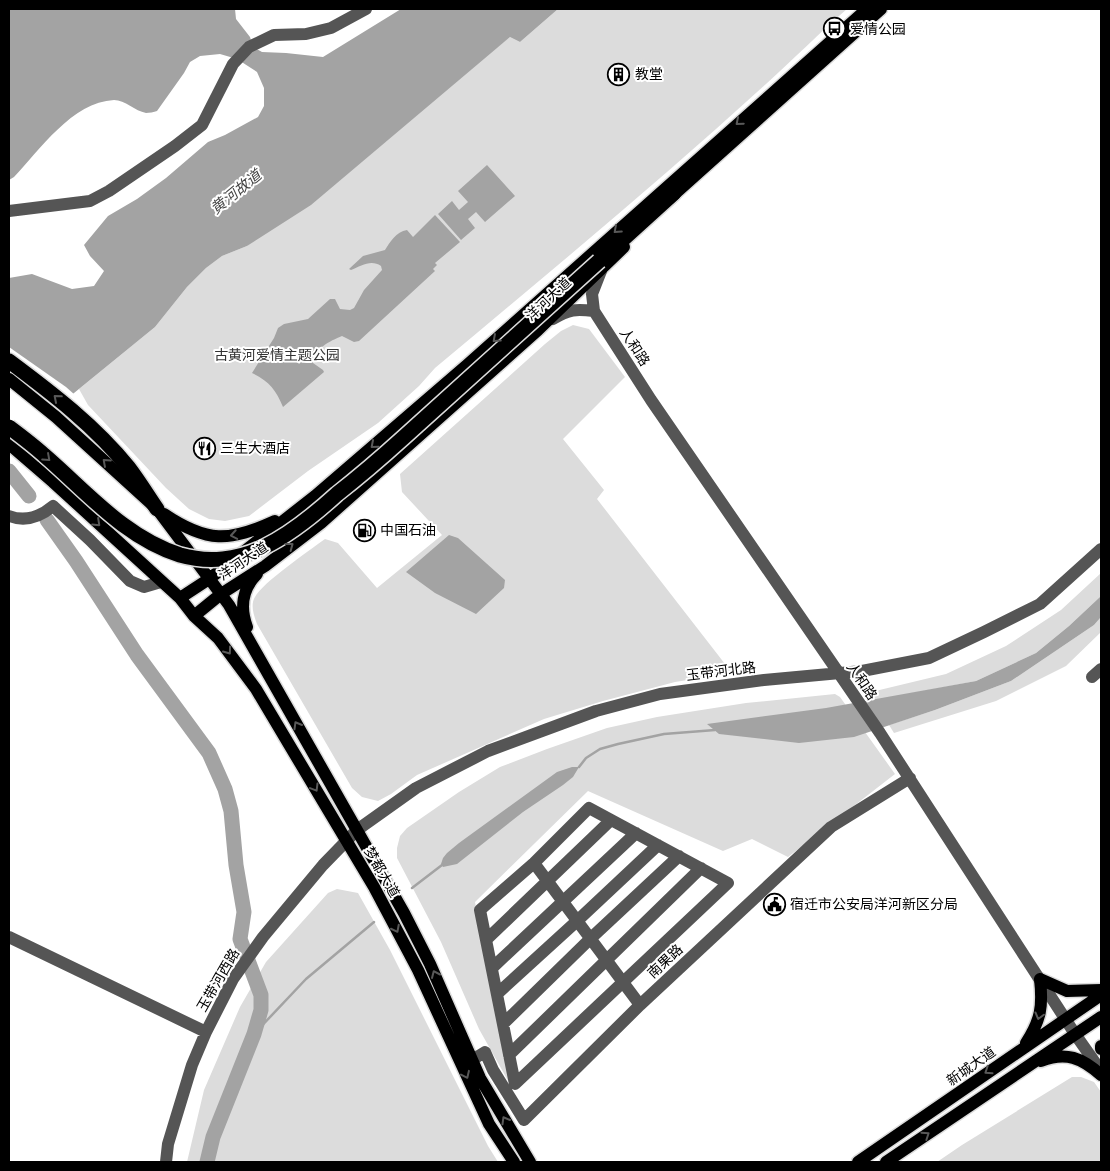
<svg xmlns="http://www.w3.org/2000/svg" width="1110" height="1171" font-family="Quicksand,'Noto Sans SC',sans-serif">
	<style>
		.green { fill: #dcdcdc }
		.water { fill: #a3a3a3 }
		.pier { fill: #fff }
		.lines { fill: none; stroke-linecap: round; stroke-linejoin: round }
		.stream { stroke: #a3a3a3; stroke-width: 2.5 }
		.river { stroke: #a3a3a3; stroke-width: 15 }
		.major-casing { stroke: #dbdbdb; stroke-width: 15 }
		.highway-casing { stroke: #dbdbdb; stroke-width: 18 }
		.minor { stroke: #555; stroke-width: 12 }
		.major { stroke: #000; stroke-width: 12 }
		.highway { stroke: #000; stroke-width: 15 }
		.highway-bridge-casing { stroke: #dbdbdb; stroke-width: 18; stroke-linecap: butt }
		.highway-bridge { stroke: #000; stroke-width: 15 }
		.oneway { stroke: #595959 }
		.labels { text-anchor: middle; stroke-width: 4; stroke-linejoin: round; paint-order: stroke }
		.poi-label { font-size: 14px; fill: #000; stroke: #fff; text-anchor: start }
		.street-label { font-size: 14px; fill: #000; stroke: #fff }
		.park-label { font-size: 14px; fill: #333; stroke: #fff }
		.water-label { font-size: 15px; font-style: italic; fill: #444; stroke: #fff }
	</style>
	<rect width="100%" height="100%" fill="#fff"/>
	<path class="green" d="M558,9H847C819,33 794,59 766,84C659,182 546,275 435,368L419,386L378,423L308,471L249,516L225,521L209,519L189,509L166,488L88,405L79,389L155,327L187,287L206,268L222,256L247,246L510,37L520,42Z
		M573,325L589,329L625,377L563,439L604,490L597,499L732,673L675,682L603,701L544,719L417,775L391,794L378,801L362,797L352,788L257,624C254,616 250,605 255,597C262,583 310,550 325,539L338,543L377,588L442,535L402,492L400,474L545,344L561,331Z
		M1101,573V596L1069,626L1036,653L976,681L871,701L867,693L946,674L1006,646L1061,610Z
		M1101,617V632L1066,666L996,701L894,733L889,725L935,710L1011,681L1094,625Z
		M835,694L840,697L895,774L788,857L752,839L723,851L588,791L475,902L511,1086L479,1029L441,942L397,858V848L400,836L407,828L459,792L500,767L547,749L607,728L657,717L746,703Z
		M337,889L358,893L390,950L488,1146L498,1162H187L204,1090L240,1007L266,962L328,893Z
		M1072,1077H1081L1094,1082L1101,1092V1162H937L962,1145Z"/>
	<path class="water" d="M9,9H235L236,19L250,37L253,47L262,52L286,53L323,57L401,9H558L520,42L510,37L311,205L247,246L222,256L206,268L187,287L155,327L9,446V278L32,274L72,289L94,286L104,271L90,256L84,245L108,216L137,199L166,178L208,142L225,135L258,117L264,106V88L257,72L237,59L220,54L200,56L190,62L184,73L157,111C154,112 149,113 146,113C135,111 125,100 114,100C72,102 40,150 14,177L9,180Z
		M487,165L515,196L485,222L476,212L468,219L475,228L461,240L438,214L452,201L459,210L468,202L458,191Z
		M435,215L460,242L435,263L437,265L433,269L435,271L359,341L354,342L342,336C330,341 313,349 313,363L323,370L324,372L283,407C276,390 269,381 252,373L274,338L278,328L284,324L308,319L330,299H335L340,309L350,310L354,308L364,290L382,270L381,266C371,259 361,266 351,270L349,269L363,256L385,250C390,242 396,232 407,230L413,237Z
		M449,535L458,538L505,580L504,588L476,614L435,593L406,572Z
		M1101,596V617L1094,625L1011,681L935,710L854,737L799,743L719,734L707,724L826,708L976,681L1036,653L1069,626Z
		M572,767H579L573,777L563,785L523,812L457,864L443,867L441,864L443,858L447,853L459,843L557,772Z"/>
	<path class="pier" d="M9,347L66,387L75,395L9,448Z"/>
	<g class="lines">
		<path class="stream" d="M579,767L586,758L600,749L618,744L664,734L715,730
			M412,888L442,865
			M254,1034L306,979L374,922"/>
		<path class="river" d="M9,471L29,496
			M47,520L76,561L137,655L209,753L225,789L231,811L236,865L244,912L240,939L261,995V1010L254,1034L213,1137L207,1162"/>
		<defs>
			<path id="major" d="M669,199L881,9
				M9,379L56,417L157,509L229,605L404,913L430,964L480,1078L530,1162
				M9,444L53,482L180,598L194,616L218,638L256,689L374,887L418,970L489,1124L514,1162
				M164,514C207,543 229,542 275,521
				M180,598L209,579L315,496L467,365L867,9
				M194,616L221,594L265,566L321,523L538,330L624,247
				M247,627C240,608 242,589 257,574
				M1040,979L1067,991L1101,990
				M1026,1043C1041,1020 1043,1006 1040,979
				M1101,1046V1049
				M1041,1061C1066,1051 1082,1058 1101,1075
				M858,1162L1101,995
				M886,1162L1101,1017"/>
			<path id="highway" d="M599,261L674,193
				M9,361C52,393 95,426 129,468C139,481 148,496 157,509"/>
		</defs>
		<use href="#major" class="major-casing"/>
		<use href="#highway" class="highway-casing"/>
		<path class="minor" d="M9,211L90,201L109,191L175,146L202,125L233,64L249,47L274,35L306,34L331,28L366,9
			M594,311L651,400L880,733L1075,1034L1101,1071
			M553,319C569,309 576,309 594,311L592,294L601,271
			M9,516C25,522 40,517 53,506L90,540L130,581L144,587L161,582
			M1092,677L1101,669
			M589,808L728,883L515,1084L480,910L534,863Z
			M534,863L640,1005
			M9,937L206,1032
			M486,940L611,820
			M492,968L636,833
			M497,994L577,921L658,845
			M503,1024L590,939L679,856
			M509,1055L701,868
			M472,1060L485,1052L493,1070L524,1120L640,1005L831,827L910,778
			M166,1162L168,1144L192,1065L206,1032L233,979L263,937L323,865L357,830L416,788L488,751L596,711L660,694L764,680L862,671L929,658L984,632L1040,604L1101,549"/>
		<use href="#major" class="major"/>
		<use href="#highway" class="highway"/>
		<defs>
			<path id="highway-bridge" d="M9,427C21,436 33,445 44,455C87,492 124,537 180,555C208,563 238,560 264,547C291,534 315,514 337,494C360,476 382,457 403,438C469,379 534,320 599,261"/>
		</defs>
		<use href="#highway-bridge" class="highway-bridge-casing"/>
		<use href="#highway-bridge" class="highway-bridge"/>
	</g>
	<defs><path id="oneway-chevron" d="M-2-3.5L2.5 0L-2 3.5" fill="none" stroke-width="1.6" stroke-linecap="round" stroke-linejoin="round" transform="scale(1.25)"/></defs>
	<g class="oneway">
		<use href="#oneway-chevron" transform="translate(739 122) rotate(139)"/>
		<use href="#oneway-chevron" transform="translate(617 230) rotate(138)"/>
		<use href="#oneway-chevron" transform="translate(496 339) rotate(138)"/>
		<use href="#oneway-chevron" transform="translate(57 398) rotate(-139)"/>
		<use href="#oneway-chevron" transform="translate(374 445) rotate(139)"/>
		<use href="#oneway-chevron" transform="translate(47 458) rotate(42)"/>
		<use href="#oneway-chevron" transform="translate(106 462) rotate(-138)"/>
		<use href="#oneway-chevron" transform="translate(97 523) rotate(43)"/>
		<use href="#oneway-chevron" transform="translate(234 535) rotate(170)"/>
		<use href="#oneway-chevron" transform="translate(290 546) rotate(-37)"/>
		<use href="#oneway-chevron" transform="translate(228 651) rotate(54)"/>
		<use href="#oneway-chevron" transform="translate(297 725) rotate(-120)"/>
		<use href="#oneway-chevron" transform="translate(315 788) rotate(59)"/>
		<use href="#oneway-chevron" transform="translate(396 929) rotate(63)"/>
		<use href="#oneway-chevron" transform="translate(435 974) rotate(-114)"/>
		<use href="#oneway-chevron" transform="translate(1039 1016) rotate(105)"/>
		<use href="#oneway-chevron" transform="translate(988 1071) rotate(146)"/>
		<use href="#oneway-chevron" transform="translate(466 1075) rotate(65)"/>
		<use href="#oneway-chevron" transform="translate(505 1120) rotate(-120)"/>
		<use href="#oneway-chevron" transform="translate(926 1135) rotate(-34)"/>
	</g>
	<defs>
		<symbol id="bus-ring" viewBox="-11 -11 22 22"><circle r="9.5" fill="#fff" stroke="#000" stroke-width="1.5"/><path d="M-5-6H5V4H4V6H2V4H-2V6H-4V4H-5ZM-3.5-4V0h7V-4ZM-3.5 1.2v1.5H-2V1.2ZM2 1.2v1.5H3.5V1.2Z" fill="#000"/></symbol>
		<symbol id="building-ring" viewBox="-11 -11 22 22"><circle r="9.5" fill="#fff" stroke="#000" stroke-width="1.5"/><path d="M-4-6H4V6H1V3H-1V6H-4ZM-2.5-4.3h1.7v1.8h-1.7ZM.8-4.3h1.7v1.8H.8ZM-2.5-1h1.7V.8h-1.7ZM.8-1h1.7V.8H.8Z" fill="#000"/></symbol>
		<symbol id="restaurant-ring" viewBox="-11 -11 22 22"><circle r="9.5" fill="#fff" stroke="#000" stroke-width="1.5"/><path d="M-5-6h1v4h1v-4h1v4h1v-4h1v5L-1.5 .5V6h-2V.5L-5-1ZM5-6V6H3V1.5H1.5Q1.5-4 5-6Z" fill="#000"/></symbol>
		<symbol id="fuel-ring" viewBox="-11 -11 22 22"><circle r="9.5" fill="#fff" stroke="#000" stroke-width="1.5"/><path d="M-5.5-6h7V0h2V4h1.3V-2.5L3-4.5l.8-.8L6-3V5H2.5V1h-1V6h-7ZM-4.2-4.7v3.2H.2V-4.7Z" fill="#000"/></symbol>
		<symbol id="civic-ring" viewBox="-11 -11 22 22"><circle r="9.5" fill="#fff" stroke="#000" stroke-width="1.5"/><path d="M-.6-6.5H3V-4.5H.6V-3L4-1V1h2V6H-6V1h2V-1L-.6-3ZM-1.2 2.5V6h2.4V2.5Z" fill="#000"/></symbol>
	</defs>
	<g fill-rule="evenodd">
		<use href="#bus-ring" x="822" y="16" width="25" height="25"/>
		<use href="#building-ring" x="606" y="62" width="25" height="25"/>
		<use href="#restaurant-ring" x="192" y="436" width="25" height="25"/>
		<use href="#fuel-ring" x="352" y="518" width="25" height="25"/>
		<use href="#civic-ring" x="762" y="892" width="25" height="25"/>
	</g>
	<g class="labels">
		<g class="poi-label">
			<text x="850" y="34">爱情公园</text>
			<text x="635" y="79">教堂</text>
			<text x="220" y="453">三生大酒店</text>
			<text x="380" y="535">中国石油</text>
			<text x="790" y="909">宿迁市公安局洋河新区分局</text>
		</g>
		<g class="street-label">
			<text transform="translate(548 299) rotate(-43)" y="5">洋河大道</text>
			<text transform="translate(635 347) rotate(57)" y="5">人和路</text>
			<text transform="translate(243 561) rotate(-34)" y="5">洋河大道</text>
			<text transform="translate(721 671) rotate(-7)" y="5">玉带河北路</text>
			<text transform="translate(862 681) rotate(56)" y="5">人和路</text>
			<text transform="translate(382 872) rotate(60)" y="5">梦都大道</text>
			<text transform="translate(665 961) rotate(-43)" y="5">南果路</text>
			<text transform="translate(218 980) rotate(-60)" y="5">玉带河西路</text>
			<text transform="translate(971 1066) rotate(-35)" y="5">新城大道</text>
		</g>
		<g class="park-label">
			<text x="277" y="360">古黄河爱情主题公园</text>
		</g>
		<g class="water-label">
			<text transform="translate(236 192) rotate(-39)" y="5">黄河故道</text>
		</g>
	</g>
	<rect width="1110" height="1171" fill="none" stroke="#000000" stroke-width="20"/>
</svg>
